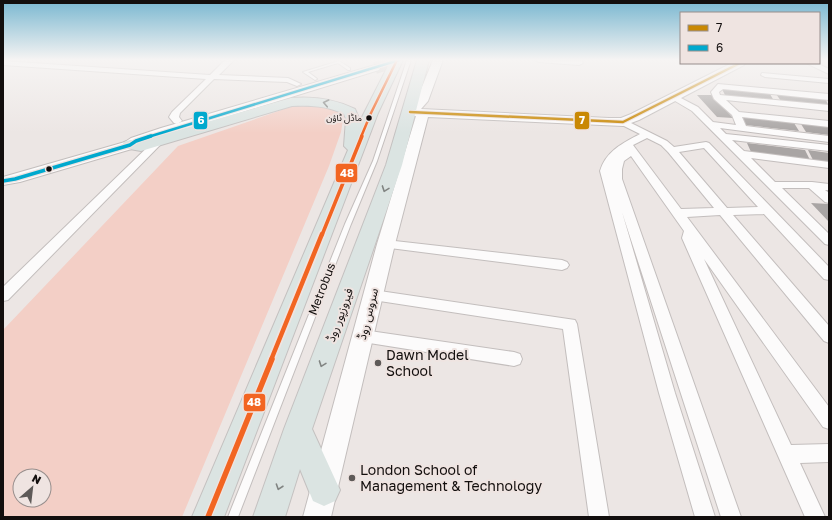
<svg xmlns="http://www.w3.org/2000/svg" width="832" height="520" font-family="'Golos Text','Noto Sans Arabic',sans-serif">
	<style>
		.green { fill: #f3cfc6; fill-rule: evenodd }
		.building { fill: #a9a5a4 }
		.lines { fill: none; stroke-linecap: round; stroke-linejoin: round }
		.secondary-tunnel { stroke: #cbc6c4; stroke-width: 12; stroke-dasharray: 12 6; stroke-linecap: butt }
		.lane-casing { stroke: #c3bebd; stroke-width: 2 }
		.street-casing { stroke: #c3bebd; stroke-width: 2 }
		.secondary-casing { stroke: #c3bebd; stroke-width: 2 }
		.primary-casing { stroke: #c4c1c0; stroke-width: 2 }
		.lane { fill: #fcfbfb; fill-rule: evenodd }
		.street { fill: #fcfbfb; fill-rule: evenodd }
		.secondary { fill: #fcfbfb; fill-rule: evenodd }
		.primary { fill: #dbe4e2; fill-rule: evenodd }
		.bus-1-casing { stroke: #efe4e1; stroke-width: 4.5 }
		.bus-2-far1-casing { stroke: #efe4e1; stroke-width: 4.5 }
		.bus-2-casing { stroke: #efe4e1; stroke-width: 6 }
		.bus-3-far3-casing { stroke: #efe4e1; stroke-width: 4.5 }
		.bus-3-far2-casing { stroke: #efe4e1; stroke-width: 6 }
		.bus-3-far1-casing { stroke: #efe4e1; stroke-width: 8 }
		.bus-3-casing { stroke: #efe4e1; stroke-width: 8 }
		.bus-1 { stroke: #c98803; stroke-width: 2.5 }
		.bus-2-far1 { stroke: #00a9ce; stroke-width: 2.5 }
		.bus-2 { stroke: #00a9ce; stroke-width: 3.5 }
		.bus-3-far3 { stroke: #f26522; stroke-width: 2.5 }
		.bus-3-far2 { stroke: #f26522; stroke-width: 3.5 }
		.bus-3-far1 { stroke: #f26522; stroke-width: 4.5 }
		.bus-3 { stroke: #f26522; stroke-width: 5.5 }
		.oneway { stroke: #818482 }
		.bus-dot { fill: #120e0d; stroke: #efe4e1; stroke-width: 1.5 }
		.poi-dot { fill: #5e5a58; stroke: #efe4e1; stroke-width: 1.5 }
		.labels { text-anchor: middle; stroke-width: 4; stroke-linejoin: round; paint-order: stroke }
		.far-bus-label { font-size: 9px; fill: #120e0d; stroke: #efe4e1; text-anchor: end }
		.street-label { font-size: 12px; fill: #120e0d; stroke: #efe4e1 }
		.near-poi-label { font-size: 14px; fill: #120e0d; stroke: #efe4e1; text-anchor: start }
		.line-badge { stroke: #efe4e1; stroke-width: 1.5 }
		.badge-label { font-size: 11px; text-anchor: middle; font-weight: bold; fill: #fff }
	</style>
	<rect width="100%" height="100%" fill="#ece6e4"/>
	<path class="green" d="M315,103L344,114L341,132L329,166L182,517H3V330L178,146L296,105ZM20,476H44V500H20Z"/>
	<path class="building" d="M722,89L770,94L774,101L725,95Z
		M776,94L826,100L829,107L781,101Z
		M697,95H712L733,118L717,117Z
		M741,117L794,123L799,131L745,125Z
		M801,124L829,127V135L806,132Z
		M747,143L805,150L810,160L751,152Z
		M808,150L829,153V162L813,160Z
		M811,203L829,204V222Z"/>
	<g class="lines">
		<path class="secondary-tunnel" d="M375,68L399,60"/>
		<defs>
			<path id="lane" d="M407,60H411L377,161L351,224L238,517H228L345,224L373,161Z
				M339,61L350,68V70H348L338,63L308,72L316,78L317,79L315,80L303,72Z"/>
			<path id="street" d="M225,60H234L219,75L288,78L301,84L297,86L287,82L214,79L180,113L179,117L182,121L177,124L174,123L169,117L172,112L206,79L3,65V61L210,75Z
				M535,60L582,61L583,63L579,65L539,62Z
				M806,63H816L829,69V74Z
				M762,73L829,79V83L765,77L761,75Z
				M718,84L829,94V100L723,89L719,92L720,95L829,105V111L726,100L739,112L829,121V127L742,117L746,126L829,136V142L720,128L726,134L829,145V151L732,140L744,151L829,162V168L751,158L775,182H812L829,184V190H825L829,193V203L825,202L809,188H782L829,234V245L825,244L692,111L670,98L674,95L677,96L698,107L713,122L736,125L732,115L714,99L711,92Z
				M623,119L667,141L674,147L706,142L709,143L829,267V280L824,279L764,214L733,215L829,326V343L824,341L720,215L687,217L829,407V429L823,427L704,259L791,445L829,444V462L800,463L825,517H805L682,238L684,231L631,156L624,161L622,169V179L741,517H721L622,212L675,393L715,517H695L659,393L600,171C606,151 623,143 640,134L620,124L618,122L620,120ZM647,138L661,145L668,152L714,208L681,209L633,145ZM704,148L758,207L727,208L679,152Z
				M160,137L165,140L163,142L8,300L3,301V287L157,138Z
				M386,240L562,260L567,262L569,265L567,268L562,270L382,247L380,244L382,241Z
				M373,290L575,320L577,324L609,517H589L563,329L373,300L368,299L366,295L368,291Z
				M363,330L514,352L520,354L522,359L520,364L514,366L363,342L358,340L355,336L358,332Z"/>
			<path id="secondary" d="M433,60H443L428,101L421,109L609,118H621L631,114L732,63H745L744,65L639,120L623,126L428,117L395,244L331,517H303L377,244L416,116L406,115L404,112L417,99Z
				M375,65L380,68L379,70L171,134L141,144L135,148L20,182L3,185V177L125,142L131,138L161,128Z"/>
			<path id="primary" d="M391,60H403L378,113L224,517H192L348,150L344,146L346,119L344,114C327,106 311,105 292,106L141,151L124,148L122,145L124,142L130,140L140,141L291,98C314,96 335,99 355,109L360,121Z
				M417,60H429L402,165L312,429L340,490L335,501L324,506L313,501L300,469L285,517H253L284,429L386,165Z"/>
		</defs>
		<use href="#lane" class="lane-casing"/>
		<use href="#street" class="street-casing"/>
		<use href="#secondary" class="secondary-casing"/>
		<use href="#primary" class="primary-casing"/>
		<use href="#lane" class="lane"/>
		<use href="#street" class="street"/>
		<use href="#secondary" class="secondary"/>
		<use href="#primary" class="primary"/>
		<defs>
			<path id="bus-1" d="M410,112L623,122L740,63"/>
			<path id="bus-2-far1" d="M148,137L399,60"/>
			<path id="bus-2" d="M3,181L15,179L130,145L136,141L151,136"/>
			<path id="bus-3-far3" d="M361,137L371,113L397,60"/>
			<path id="bus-3-far2" d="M322,235L362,136"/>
			<path id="bus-3-far1" d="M271,360L322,234"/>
			<path id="bus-3" d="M208,517L272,359"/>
		</defs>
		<use href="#bus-1" class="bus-1-casing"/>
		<use href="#bus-2-far1" class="bus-2-far1-casing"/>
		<use href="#bus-2" class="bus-2-casing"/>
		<use href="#bus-3-far3" class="bus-3-far3-casing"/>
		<use href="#bus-3-far2" class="bus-3-far2-casing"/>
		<use href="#bus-3-far1" class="bus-3-far1-casing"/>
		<use href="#bus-3" class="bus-3-casing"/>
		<use href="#bus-1" class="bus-1"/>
		<use href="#bus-2-far1" class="bus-2-far1"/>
		<use href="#bus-2" class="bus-2"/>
		<use href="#bus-3-far3" class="bus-3-far3"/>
		<use href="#bus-3-far2" class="bus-3-far2"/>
		<use href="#bus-3-far1" class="bus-3-far1"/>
		<use href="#bus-3" class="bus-3"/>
	</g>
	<defs><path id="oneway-chevron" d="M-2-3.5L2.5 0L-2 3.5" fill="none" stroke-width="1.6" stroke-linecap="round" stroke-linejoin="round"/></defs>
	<g class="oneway">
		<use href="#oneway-chevron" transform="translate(326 103) rotate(-168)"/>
		<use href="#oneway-chevron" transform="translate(385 189) rotate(110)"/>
		<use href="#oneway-chevron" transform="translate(322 364) rotate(110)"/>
		<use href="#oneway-chevron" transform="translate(279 487) rotate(109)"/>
	</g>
	<linearGradient id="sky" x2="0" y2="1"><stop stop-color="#79b7d0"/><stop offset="0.45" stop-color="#f6f4f3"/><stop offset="1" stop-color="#f6f4f3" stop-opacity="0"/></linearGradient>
	<rect width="832" height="133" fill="url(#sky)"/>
	<g class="bus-dot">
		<circle cx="369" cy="118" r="3.5"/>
		<circle cx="49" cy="169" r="3.5"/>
	</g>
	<g class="poi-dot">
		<circle cx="378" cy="363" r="4"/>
		<circle cx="352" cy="478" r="4"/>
	</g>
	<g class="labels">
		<g class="far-bus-label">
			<text x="362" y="121">ماڈل ٹاؤن</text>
		</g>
		<g class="street-label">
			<text transform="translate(322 289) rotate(-69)" y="4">Metrobus</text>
			<text transform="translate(368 314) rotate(-76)" y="4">سروس روڈ</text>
			<text transform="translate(340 315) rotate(-70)" y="4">فیروزپور روڈ</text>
		</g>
		<g class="near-poi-label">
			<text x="386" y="360">Dawn Model<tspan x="386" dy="16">School</tspan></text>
			<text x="360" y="475">London School of<tspan x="360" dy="16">Management &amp; Technology</tspan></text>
		</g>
	</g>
	<g class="line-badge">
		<rect x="193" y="111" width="15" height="19" rx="4" fill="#00a9ce"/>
		<rect x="574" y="111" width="16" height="19" rx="4" fill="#c98803"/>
		<rect x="335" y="163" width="23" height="20" rx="4" fill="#f26522"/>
		<rect x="243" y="393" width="23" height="19" rx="4" fill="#f26522"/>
	</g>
	<g class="badge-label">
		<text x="201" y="124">6</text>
		<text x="582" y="124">7</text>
		<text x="347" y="177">48</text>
		<text x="254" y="406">48</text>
	</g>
	<rect width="832" height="520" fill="none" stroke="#120e0d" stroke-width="8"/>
	<rect x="680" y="12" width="140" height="52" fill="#efe4e1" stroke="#978e8c"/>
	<rect x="688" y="25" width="20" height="6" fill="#c98803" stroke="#978e8c"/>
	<text x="716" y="32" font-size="12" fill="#120e0d">7</text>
	<rect x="688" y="45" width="20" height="6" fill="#00a9ce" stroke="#978e8c"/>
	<text x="716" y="52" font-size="12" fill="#120e0d">6</text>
	<g transform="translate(32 488) rotate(28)"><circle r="19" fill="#efe4e1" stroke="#978e8c"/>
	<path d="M0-3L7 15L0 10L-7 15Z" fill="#5e5a58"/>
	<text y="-6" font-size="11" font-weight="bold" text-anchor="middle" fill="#120e0d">N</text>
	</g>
</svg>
